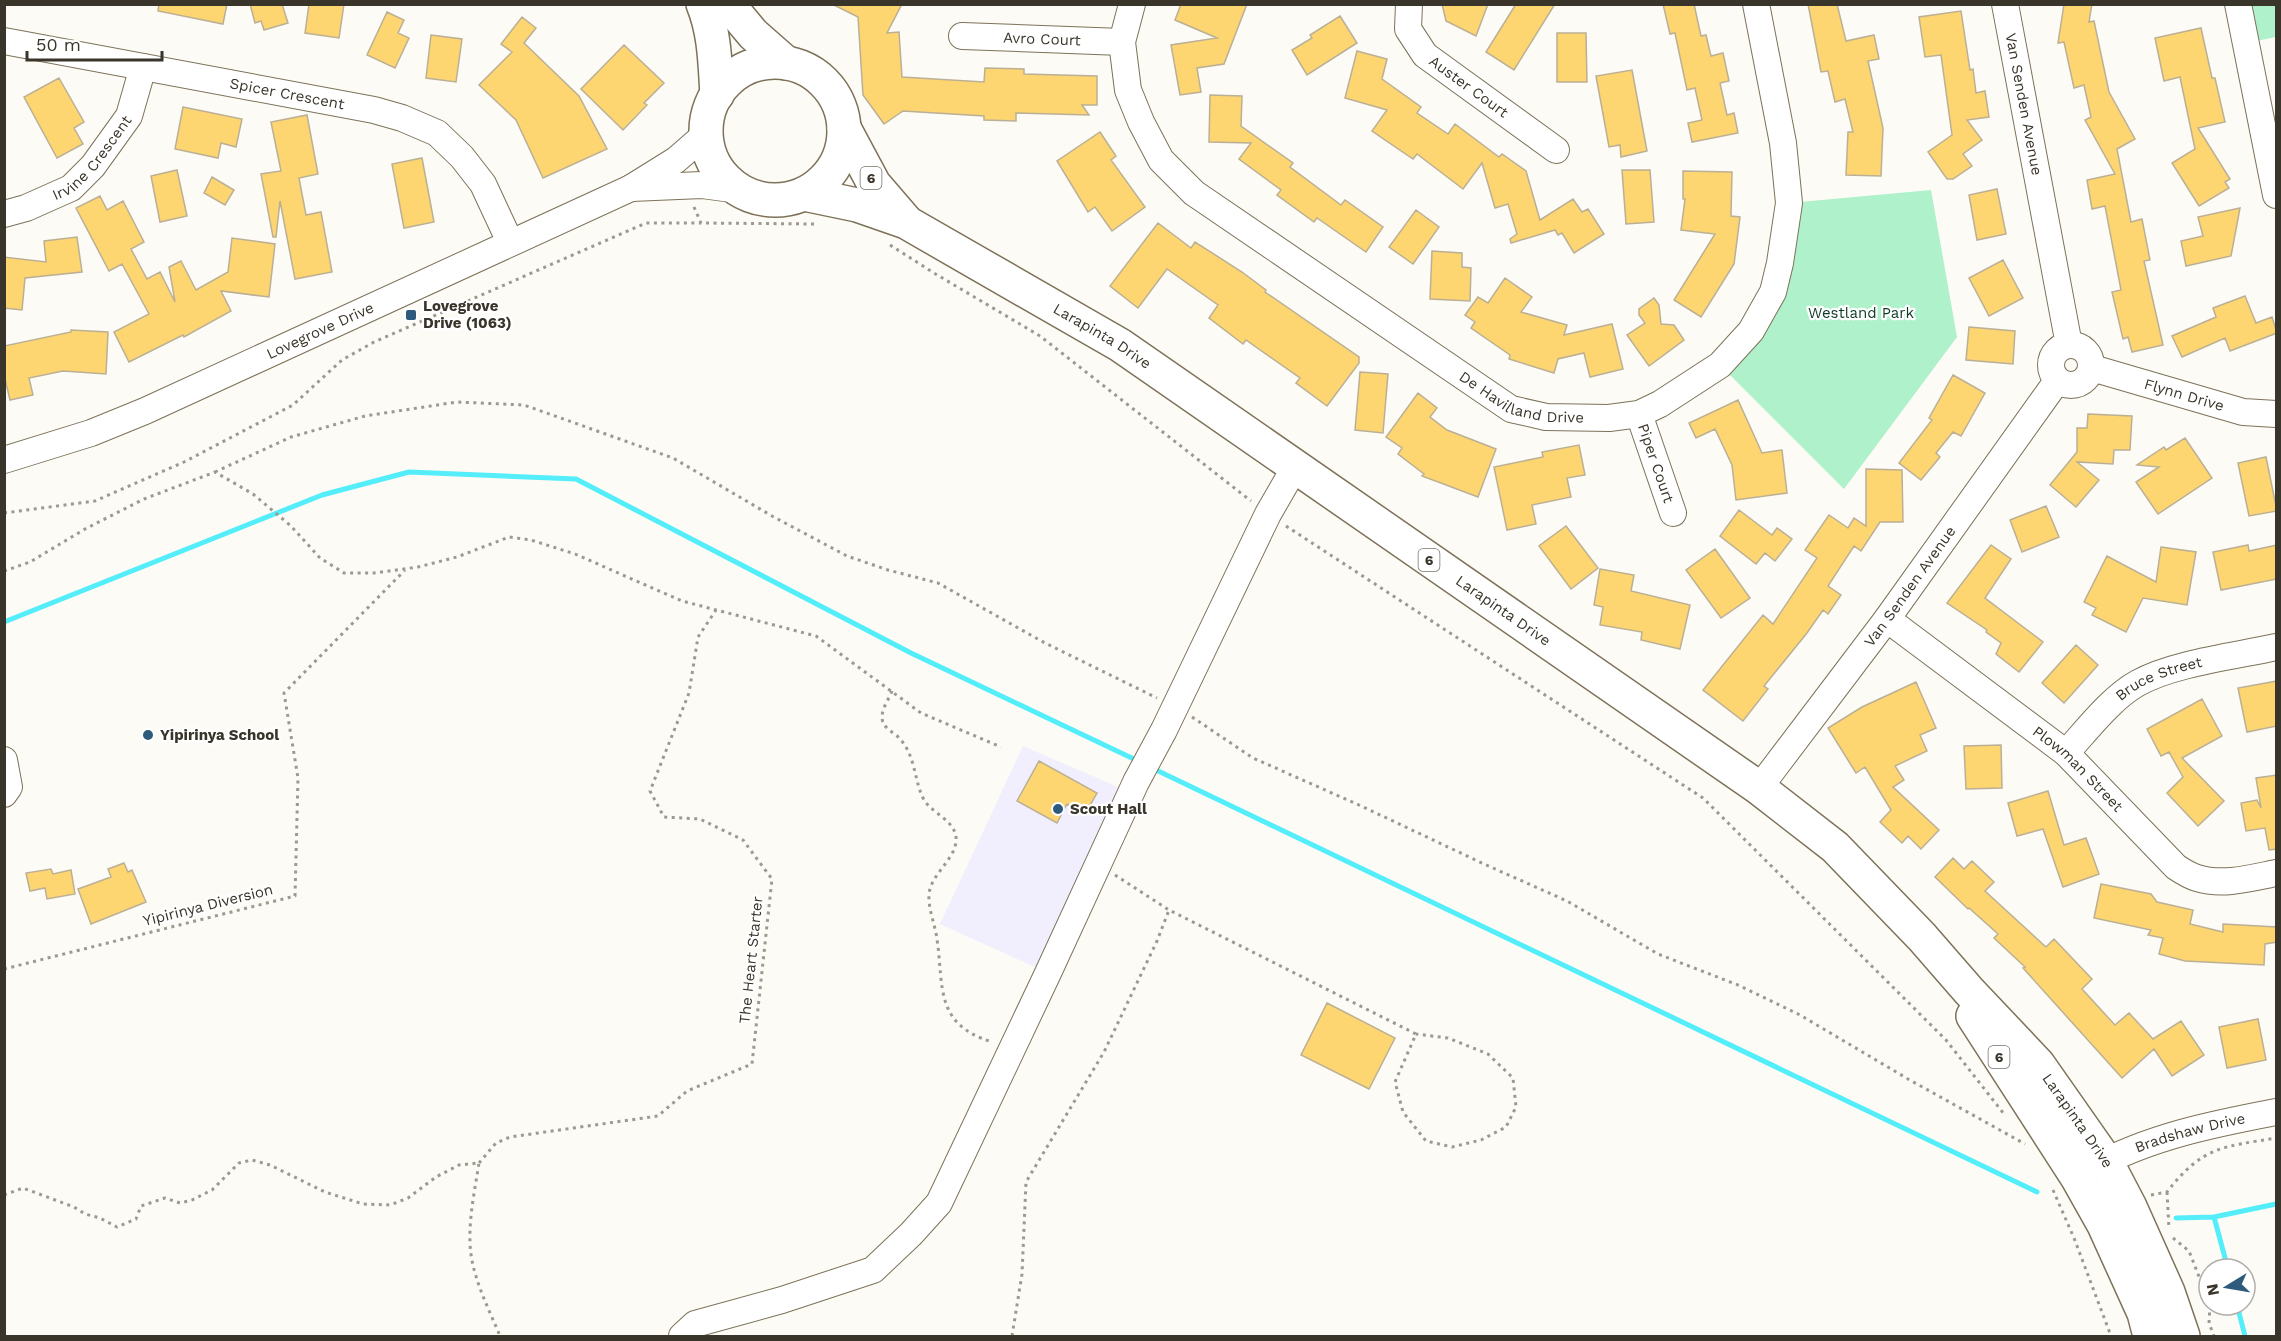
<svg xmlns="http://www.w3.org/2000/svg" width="2281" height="1341" font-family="'Work Sans',sans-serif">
	<rect width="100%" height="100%" fill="#fdfbf5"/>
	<!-- commercial -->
	<path fill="#f1effd" d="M1023 746 1132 793 1048 973 940 924Z"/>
	<!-- green -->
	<path fill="#aef1ca" d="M2238 5H2276V37L2246 43Z
		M1931 190 1957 337 1844 489 1720 365 1751 331 1789 203Z"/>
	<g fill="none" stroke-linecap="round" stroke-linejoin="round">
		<!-- stream -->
		<path stroke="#54edfa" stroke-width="5" d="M4 622 322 495 409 472 576 479 911 653 1138 761
			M1152 768 2037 1192
			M2214 1217 2228 1269
			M2176 1218 2214 1217 2276 1204
			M2237 1305 2245 1336"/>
	</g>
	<!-- building -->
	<path fill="#fdd571" stroke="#bbb095" stroke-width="1.5" d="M159 4H227L223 24 158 11Z
		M250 4H282L288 23 264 30 261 21 255 23Z
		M309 4H344L339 38 305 33Z
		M832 4H902L887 33 899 32 902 77 984 82 985 68 1024 69V74L1097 76V105H1082L1089 115 1016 113V121L984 120V116L903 111 884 124 863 95 858 17Z
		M1181 4H1247L1224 64 1197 68 1201 92 1180 95 1171 45 1217 38 1175 20Z
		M1442 4H1488L1476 36 1446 21Z
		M1516 4H1555L1514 70 1486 52Z
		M1663 4H1694L1701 36 1706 35 1711 56 1723 53 1729 81 1720 83 1727 115 1734 113 1738 133 1692 142 1688 123 1702 120 1695 88 1687 90 1675 33 1670 34Z
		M1808 4H1837L1846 41 1874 35 1879 59 1868 61 1883 128 1881 176 1846 175 1848 132H1853L1845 99 1835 102 1828 71 1821 72Z
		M2064 4H2092L2089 22 2094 21 2109 92 2135 139 2117 149 2131 222 2142 219 2150 260 2144 261 2163 345 2132 352 2128 337 2123 339 2112 292 2121 290 2105 206 2092 209 2087 180 2115 174 2085 120 2091 117 2084 85 2074 88 2064 42 2058 43Z
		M1961 11 1970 70 1973 69 1976 93 1985 91 1989 117 1967 120 1982 140 1963 154 1972 166 1953 179H1947L1928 152 1952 135 1941 55 1925 57 1919 17Z
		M387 12 404 20 398 33 409 38 395 68 367 55Z
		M1340 16 1357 43 1307 75 1292 50 1312 38 1310 35Z
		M522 17 536 28 524 43 579 96 607 149 543 178 516 120 479 85 512 52 501 44Z
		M2201 28 2212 78H2215L2225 122 2198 128 2230 179 2225 182 2229 188 2199 206 2172 163 2195 149 2180 77 2164 81 2155 38Z
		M1557 33H1586L1587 82H1557Z
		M431 35 462 39 456 82 426 78Z
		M624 45 664 83 644 103 647 105 623 130 581 89Z
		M1357 51 1387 59 1382 79 1421 107 1417 113 1448 134 1455 124 1499 157 1502 154 1526 171 1540 220 1573 199 1582 212 1588 209 1604 234 1574 253 1562 233 1558 235 1555 230 1511 243 1510 239 1517 234 1508 204 1495 208 1482 163 1463 189 1417 154 1413 159 1372 131 1387 110 1345 98Z
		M1632 70 1647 151 1621 157 1620 145 1609 147 1596 76Z
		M59 78 84 122 74 128 83 144 57 158 24 97Z
		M1210 95 1242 96 1241 126 1293 163 1290 167 1341 205 1345 200 1383 227 1366 252 1317 218 1314 222 1277 195 1281 190 1239 159 1251 143 1209 142Z
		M183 107 242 119 236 147 221 143 218 158 175 149Z
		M307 115 318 174 299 178 306 215 321 212 332 272 295 279 280 201 276 237H273L261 174 281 171 271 122Z
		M1100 132 1116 156 1111 160 1145 207 1112 231 1095 207 1088 212 1057 161Z
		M422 158 434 222 404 228 392 164Z
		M177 170 187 216 160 222 151 176Z
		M1622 170H1650L1654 222 1626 224Z
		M1683 171 1732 172 1731 216 1740 217 1734 264 1701 317 1674 300 1715 234 1681 230 1685 199H1683Z
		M212 177 234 190 225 205 204 193Z
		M1997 189 2006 234 1977 240 1969 195Z
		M100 196 107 210 123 201 144 242 131 249 147 279 160 272 175 302 169 267 181 261 196 290 228 272 232 238 275 244 269 297 221 291 231 311 184 337 183 335 129 362 114 332 149 314 122 264 109 271 76 208Z
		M2240 208 2231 256 2186 266 2181 241 2203 236 2198 217Z
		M1416 210 1439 227 1413 264 1389 247Z
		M1158 223 1191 248 1195 242 1242 272 1266 290 1265 292 1359 357V363L1327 406 1296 383 1300 378 1246 340 1243 344 1209 318 1218 305 1167 269 1138 308 1110 286Z
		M77 237 82 272 25 278 22 310 4 308V257L46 262 44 241Z
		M1432 251 1462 253V267L1471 268 1470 301 1430 299Z
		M2003 260 2023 298 1989 316 1969 278Z
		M1505 278 1532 297 1521 312 1567 325 1564 335 1612 324 1623 369 1590 377 1584 353 1558 359 1554 373 1509 359 1510 355 1471 328 1475 322 1465 315 1478 297 1488 303Z
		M2245 296 2256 323 2272 317 2277 333 2230 351 2225 338 2182 357 2172 336 2216 317 2213 308Z
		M1654 298 1659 305 1661 324 1674 325 1684 340 1649 366 1627 335 1645 323 1639 315V309Z
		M1969 327 2015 331 2013 364 1966 360Z
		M71 330 108 332 106 374 63 371 29 378 33 395 10 400 4 375V346L71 332Z
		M1360 372 1388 374 1383 433 1355 430Z
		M1953 375 1985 393 1961 436 1953 432 1936 453 1940 457 1921 480 1899 463 1932 420 1929 418Z
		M1418 393 1437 408 1430 417 1447 430 1496 449 1478 497 1422 476 1424 474 1398 454 1402 448 1386 437Z
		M1738 400 1762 453 1782 450 1787 493 1736 500 1732 465 1715 429 1696 438 1689 423Z
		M2088 414 2132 416 2130 450H2114L2113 464 2077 462 2099 480 2076 507 2050 485 2077 452V428H2087Z
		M2185 438 2212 478 2158 514 2136 482 2159 467 2137 465 2164 447 2166 450Z
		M1579 445 1585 475 1567 478 1571 497 1532 505 1536 524 1507 530 1494 467 1543 457 1542 452Z
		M2266 457 2277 511 2249 516 2238 463Z
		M1866 469 1902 470 1903 522H1880L1861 551 1854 546 1828 586 1841 595 1828 614 1823 610 1807 633 1764 686 1768 689 1743 721 1703 690 1763 615 1773 624 1817 558 1805 550 1829 515 1848 528 1854 518 1866 526Z
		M2046 506 2059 537 2022 552 2010 520Z
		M1739 510 1772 535 1777 528 1792 539 1775 561 1765 553 1756 564 1720 536Z
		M1566 526 1598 568 1571 589 1539 546Z
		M1991 545 2011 559 1985 598 2043 642 2019 672 1996 654 2001 643 1986 632 1987 630 1947 603Z
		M2248 545 2249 551 2277 545V579L2221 590 2213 552Z
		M2161 547 2196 552 2187 605 2143 598 2126 632 2092 615 2096 608 2084 602 2107 556 2156 582Z
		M1715 549 1750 598 1721 618 1686 570Z
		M1600 569 1634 575 1631 591 1690 605 1680 649 1641 640 1642 632 1600 625 1603 607 1594 605Z
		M2076 645 2098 665 2064 703 2042 683Z
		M2277 681V726L2247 732 2238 688Z
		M1916 682 1936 728 1920 735 1927 751 1895 766 1904 780 1893 787 1939 830 1921 849 1908 836 1902 843 1880 822 1891 810 1865 767 1856 773 1828 728 1862 707Z
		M2202 699 2222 736 2182 758 2224 801 2198 826 2167 793 2183 777 2169 752 2161 756 2147 729Z
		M2001 745 2002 788 1966 789 1964 746Z
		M1039 761 1097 793 1085 814 1067 804 1057 823 1017 801Z
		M2277 775V849L2269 850 2265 828 2246 831 2241 803 2257 800 2261 808 2256 778Z
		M2048 791 2064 845 2086 838 2099 874 2063 887 2043 829 2017 836 2008 803Z
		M1953 858 1964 869 1972 861 1994 882 1985 891 2046 947 2054 939 2092 979 2082 989 2115 1025 2129 1013 2153 1039 2181 1021 2204 1055 2172 1076 2154 1049 2122 1078 2023 968 2025 967 1994 938 1998 934 1969 908 1968 909 1935 877Z
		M124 863 128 872 132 870 146 902 91 924 78 889 111 877 108 869Z
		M51 869 53 874 71 870 75 894 47 899 45 888 30 891 26 873Z
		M2101 884 2151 894 2157 902 2193 910 2190 924 2223 932V924L2277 927V942L2265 944 2264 965 2185 961 2159 954 2163 938 2148 935 2151 930 2094 918Z
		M1327 1003 1395 1038 1369 1089 1301 1055Z
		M2258 1019 2266 1060 2227 1068 2219 1027Z"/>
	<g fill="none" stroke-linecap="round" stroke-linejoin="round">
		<!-- minor casing -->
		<g stroke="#7d7259" stroke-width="28">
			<g id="minor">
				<path id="s1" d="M1132 4 1122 42 1128 90 1141 122 1161 160 1194 193 1511 409 1546 417 1609 418 1639 414 1660 404 1720 365 1751 331 1773 292 1780 263 1789 203 1783 143 1756 4"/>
				<path id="s2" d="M1409 4 1408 29 1425 55 1556 150"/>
				<path id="s3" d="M2005 4 2069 345"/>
				<path d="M2238 4 2276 195"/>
				<path id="s4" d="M962 36 1122 42"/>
				<path id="s5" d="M4 41 374 110 402 118 437 133 462 157 483 184 510 242"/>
				<path d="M631 188 702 185 739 190"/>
				<path id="s6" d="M4 214 26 208 71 188 93 166 129 116 143 67"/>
				<circle cx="2071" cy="365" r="20"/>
				<path id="s7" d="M2092 368 2243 412 2276 414"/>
				<path id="s8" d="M1639 414 1673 513"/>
				<path id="s9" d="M4 460 91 433 145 411 631 188 676 160 707 133"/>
				<path id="s10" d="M1887 619 2066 753 2176 867C2182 871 2190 876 2197 878 2223 886 2251 878 2276 873"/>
				<path id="s11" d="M2066 753C2086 731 2112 697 2138 683 2174 663 2236 656 2276 647"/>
				<path d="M4 760 9 787 4 794"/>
				<path id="s12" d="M1759 788 1887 619 2057 381"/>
				<path id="s13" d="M2091 1169C2148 1137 2213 1124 2276 1112"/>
				<path d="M682 1336 695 1324 782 1300 873 1270 911 1234 939 1203 1048 973 1136 782 1164 730 1268 514 1295 467"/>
			</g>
		</g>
		<!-- major casing -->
		<g stroke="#7d7259" stroke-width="36">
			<g id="major">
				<path d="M703 4C715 33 715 65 717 95"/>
				<path d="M728 4 753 34 786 63"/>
				<circle cx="775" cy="131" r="69"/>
				<path d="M844 128 874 184 905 220"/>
				<path id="s14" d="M804 194 857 205 906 222 1120 345 1759 788 1835 847 1922 937 1969 991 2038 1064 2106 1161 2130 1207 2168 1292 2183 1336"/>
				<path d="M1973 1016 2077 1177 2104 1225 2144 1313 2150 1336"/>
			</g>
		</g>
		<!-- path -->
		<path stroke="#9c9990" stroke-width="3" stroke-dasharray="3 4.5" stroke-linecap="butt" d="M694 207 701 223 818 224
			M890 245 934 273 1040 336 1251 501
			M215 472 291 437 365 416 457 402 524 405 673 458 772 516 847 556 888 570 938 583 1045 643 1157 698
			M4 513 95 501 184 462 293 405 342 360 374 342 646 223H701
			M1286 526 1703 798 1946 1040 2004 1114
			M4 571 30 562 85 529 144 499 215 472 253 494 291 526 320 558 344 573H374L418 567 457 557 509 537 531 540 575 554 682 601 816 636 921 713 1001 747
			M892 691C889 699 882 708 882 717 882 729 895 732 901 740 916 758 914 781 924 800 933 814 954 820 956 837 958 858 931 873 929 894 928 909 935 924 937 939 944 987 934 1024 992 1042
			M1192 717 1253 758 1359 805 1484 864 1567 901 1658 954 1738 985 1800 1015 1908 1079 2025 1144
			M1115 875 1169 910 1416 1034 1395 1082 1403 1112 1426 1141 1452 1147 1481 1140 1506 1127 1516 1107 1513 1078 1488 1054 1448 1038 1416 1034
			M4 969 295 896 298 778 284 693 405 570
			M479 1163 496 1143 510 1137 658 1116 687 1091 752 1064 772 879 743 840 700 819 664 817 650 791 689 693 698 637 716 610
			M2053 1190 2074 1238 2111 1336
			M2167 1192 2169 1229
			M4 1195 23 1188 74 1207 85 1214 100 1218 117 1227 136 1219 141 1206 165 1198 180 1203 192 1200 212 1190 239 1163 252 1160 270 1165 325 1192 363 1204 390 1205 408 1198 436 1177 459 1165 479 1163C475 1189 469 1216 470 1243 471 1275 488 1307 500 1336
			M2151 1195 2167 1192C2203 1146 2222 1147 2276 1138
			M2173 1238 2189 1251 2209 1302
			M2210 1305 2209 1323 2214 1336
			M1012 1336 1022 1274 1026 1182 1104 1052 1157 941 1169 910"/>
		<!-- minor -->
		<use href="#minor" stroke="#fff" stroke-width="26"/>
		<!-- major -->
		<use href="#major" stroke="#fff" stroke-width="33"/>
	</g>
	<!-- markers -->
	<g fill="#2e5b7b" stroke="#fff" stroke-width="2">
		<rect x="405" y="309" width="12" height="12" rx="3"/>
		<circle cx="148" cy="735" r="6"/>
		<circle cx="1058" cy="809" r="6"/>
	</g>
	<g text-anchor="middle" stroke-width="4.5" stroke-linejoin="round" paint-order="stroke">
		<!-- shield labels -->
		<g fill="#fff" stroke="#75726a" stroke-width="1.5">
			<rect x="860.5" y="167" width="21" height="22" rx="4.5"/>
			<rect x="1418.5" y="549" width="21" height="22" rx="4.5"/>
			<rect x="1988.5" y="1046" width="21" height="22" rx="4.5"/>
		</g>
		<g font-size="14" font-weight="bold" fill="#3a352a">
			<text x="871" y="183">6</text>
			<text x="1429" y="565">6</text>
			<text x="1999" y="1062">6</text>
		</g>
		<!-- street labels -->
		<g font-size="15" fill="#3a352a" stroke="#fff">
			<text dy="5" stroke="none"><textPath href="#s4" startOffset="80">Avro Court</textPath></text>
			<text dy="5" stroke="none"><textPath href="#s2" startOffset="110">Auster Court</textPath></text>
			<text dy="5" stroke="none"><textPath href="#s5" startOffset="288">Spicer Crescent</textPath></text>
			<text dy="5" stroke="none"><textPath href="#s3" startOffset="102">Van Senden Avenue</textPath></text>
			<text dy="5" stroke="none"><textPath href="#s6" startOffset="108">Irvine Crescent</textPath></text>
			<text dy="5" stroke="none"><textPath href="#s9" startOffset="342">Lovegrove Drive</textPath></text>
			<text dy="5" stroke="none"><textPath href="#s14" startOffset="333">Larapinta Drive</textPath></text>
			<text dy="5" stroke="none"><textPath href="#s1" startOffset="602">De Havilland Drive</textPath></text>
			<text dy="5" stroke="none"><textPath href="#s7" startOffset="96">Flynn Drive</textPath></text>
			<text dy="5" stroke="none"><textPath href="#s8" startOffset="52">Piper Court</textPath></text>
			<text dy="5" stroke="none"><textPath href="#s12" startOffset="252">Van Senden Avenue</textPath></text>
			<text dy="5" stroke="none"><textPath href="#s14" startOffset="819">Larapinta Drive</textPath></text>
			<text dy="5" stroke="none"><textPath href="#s11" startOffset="122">Bruce Street</textPath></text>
			<text dy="5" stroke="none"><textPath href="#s10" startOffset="243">Plowman Street</textPath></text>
			<text transform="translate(208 905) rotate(-14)" y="5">Yipirinya Diversion</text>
			<text transform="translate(751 960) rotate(-84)" y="5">The Heart Starter</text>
			<text dy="5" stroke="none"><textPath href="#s14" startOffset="1593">Larapinta Drive</textPath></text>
			<text dy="5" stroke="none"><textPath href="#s13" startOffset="106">Bradshaw Drive</textPath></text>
		</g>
		<!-- poi labels -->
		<g font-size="15" font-weight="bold" fill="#3a352a" stroke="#fff" text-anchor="start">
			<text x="423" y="311">Lovegrove<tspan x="423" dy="17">Drive (1063)</tspan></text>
			<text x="160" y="740">Yipirinya School</text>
			<text x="1070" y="814">Scout Hall</text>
		</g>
		<!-- park labels -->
		<g font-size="15" fill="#0d3b25" stroke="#fff">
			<text x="1861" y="318">Westland Park</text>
		</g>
	</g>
	<!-- border -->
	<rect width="2281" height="1341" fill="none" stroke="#3a352a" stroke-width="12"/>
	<!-- north arrow -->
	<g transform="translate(2227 1287) rotate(259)"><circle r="28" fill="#ffffff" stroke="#b0aeaa" stroke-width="1.5"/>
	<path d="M0-4.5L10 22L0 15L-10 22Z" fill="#2e5b7b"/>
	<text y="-9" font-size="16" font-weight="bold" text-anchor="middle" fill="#3a352a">N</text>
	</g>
	<!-- scale -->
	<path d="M27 51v9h135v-9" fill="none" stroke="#3a352a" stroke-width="3"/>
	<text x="36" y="51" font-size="18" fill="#3a352a" stroke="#ffffff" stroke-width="4.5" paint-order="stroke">50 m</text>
</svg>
